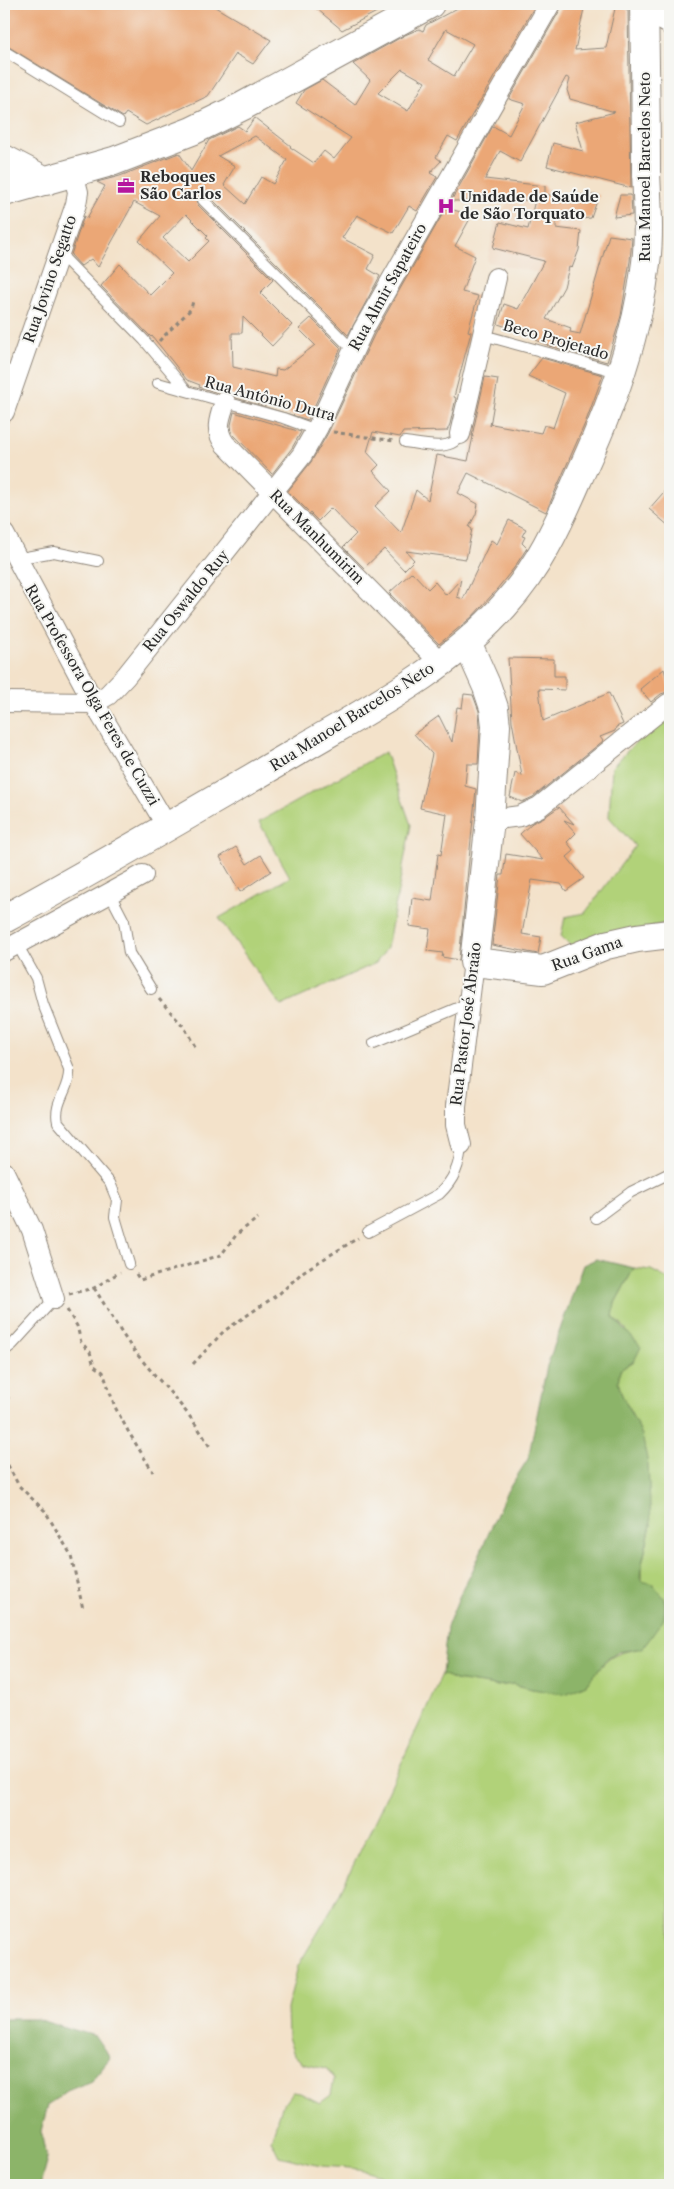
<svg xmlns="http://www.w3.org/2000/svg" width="674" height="2189" font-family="'Libre Caslon Text',serif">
	<rect width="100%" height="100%" fill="#f6f6f2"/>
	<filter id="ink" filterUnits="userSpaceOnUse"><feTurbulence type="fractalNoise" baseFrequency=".02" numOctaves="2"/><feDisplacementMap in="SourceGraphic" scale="10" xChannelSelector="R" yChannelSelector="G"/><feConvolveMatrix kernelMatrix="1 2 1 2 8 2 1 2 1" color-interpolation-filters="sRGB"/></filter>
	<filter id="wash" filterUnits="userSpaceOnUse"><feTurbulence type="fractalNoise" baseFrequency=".0096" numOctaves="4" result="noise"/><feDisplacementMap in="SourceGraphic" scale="20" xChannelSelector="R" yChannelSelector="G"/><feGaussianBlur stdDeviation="1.12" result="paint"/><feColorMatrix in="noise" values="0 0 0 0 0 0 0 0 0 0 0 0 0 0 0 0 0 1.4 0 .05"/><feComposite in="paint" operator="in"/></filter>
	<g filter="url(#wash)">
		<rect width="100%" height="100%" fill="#f3e2ca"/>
		<!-- built -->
		<path fill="#f0d5bc" d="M495 180 545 186 554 195H586L579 250 568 279 487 262 496 219 508 203 492 201Z"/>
		<!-- green -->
		<path fill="#b1d279" stroke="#6e7e52" d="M670 707V922L571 946 561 936 565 917 585 913 635 846 609 817 612 767Z
			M385 752 411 825 387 948 376 963 281 1006 219 918 290 877 259 822Z
			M634 1268 651 1270 670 1280V2185H388C379 2166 340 2168 322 2166 308 2164 293 2159 279 2156L271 2140 283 2104 292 2092 300 2093 320 2103 331 2095 334 2079 326 2068 303 2063 294 2055 288 2037 287 2009 298 1966 333 1907 379 1812 442 1674 455 1680 496 1686 513 1684 532 1689 586 1685C608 1658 608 1654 643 1648L642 1564 651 1525 632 1414 622 1396 618 1382 620 1370 634 1361 626 1329 613 1317 615 1303Z"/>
		<!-- forest -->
		<path fill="#8cb469" stroke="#5c704a" d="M596 1259 634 1268 615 1303 613 1317 641 1347 634 1361 620 1370 618 1382 622 1395 642 1435 648 1464 651 1525 642 1564 641 1581 653 1584 665 1599 664 1619 643 1648 618 1652 606 1660 586 1685 565 1694 532 1689 513 1684 496 1686 455 1680 442 1674 447 1627 459 1597 472 1572 506 1493 528 1459 547 1366 583 1265Z
			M4 2019H37L95 2036 110 2058 91 2081 67 2091 48 2105 41 2131 47 2163 41 2185H4Z"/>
		<g id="blocks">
			<!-- building -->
			<path fill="#eba776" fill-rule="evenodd" d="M4 4H210L271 40 253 64 236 54 208 96 146 125 126 113 123 117 4 44Z
				M311 4H392L342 30Z
				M465 4H536L457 141 448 136 436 157 441 161 430 173 437 177 417 211 409 206 393 233 357 215 342 238 375 255 368 269 380 276 348 335 208 195 202 193 197 198 198 205 273 280 260 293 292 325 272 346 243 317 242 333H232L233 367 275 377 276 369 283 370 315 345 299 329 311 318 341 348 308 420 236 398 228 391 218 393 199 387 200 385 187 380 152 336 151 337 101 286 120 264 150 295 172 273 139 241 160 216 134 202 98 267 91 259 81 266 71 255 84 216 87 218 105 186 97 182 120 176 179 153 191 171 209 140 238 126 245 131 255 118 291 146 290 147 314 163 324 151 334 159 351 138 296 103 304 90 322 80 355 105 370 80 353 64 405 35 419 29 423 31 426 25ZM446 29 473 44 454 76 428 60ZM402 69 425 82 408 111 378 93ZM255 136 287 160 273 184 261 177 245 204 224 185 235 166 218 156ZM186 214 208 236 206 238 209 241 188 262 163 238Z
				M562 4H585L575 50 606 48 616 4 628 10 631 188 547 166 553 143 583 151 575 122 615 112 570 99 567 90 570 79 566 77 520 162 500 151 485 179 545 186V195H599L591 218 556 221V228L581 231 579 250 572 268 569 267 564 287 546 319 571 328 570 332 580 334 609 235 632 238 630 261 621 316 607 362 550 346 536 340 537 337 498 324 504 304 518 309 544 261 493 248 500 222 528 229 535 200 451 201 493 126 509 135 525 104 509 99 560 10Z
				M620 195H631L632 215 614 217Z
				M446 208 472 215 455 246 475 256 462 292 478 296 468 331 471 332 454 397 456 398 450 424 447 431 403 432 400 437 373 432 367 452 379 465 373 471 391 491 375 506 401 533 416 490 428 500 437 455 468 461 473 436H472L485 377 498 379 490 426 492 424 541 433 544 425 553 428 565 393 528 376 542 358 603 375 586 421 546 512 468 473 458 493 478 504 476 514 469 527 472 529 466 559 406 551 414 560 404 570 384 549 364 568 343 547 356 534 331 508 318 521 288 491 311 462 328 433 374 335Z
				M234 412 301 432 292 448 272 474 232 433 231 425Z
				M670 485V527L649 509Z
				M509 520 526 529 522 536 525 537 522 543 527 548 514 568 492 595 472 617 439 644 389 593 412 572 428 589 435 582 446 595 461 579 457 597 463 599 491 540 497 544Z
				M508 658 554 659V676H565V690L539 689 543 721 609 693 623 724 616 727 615 731 600 737 603 741 533 797 522 802 510 797 515 773 522 776 512 721Z
				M664 669 670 691 661 694 651 702 640 689Z
				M464 694 473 695 479 711 480 726 478 764H467L465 786 476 789 459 960 442 957 443 953 427 951 430 929 409 926 412 898 432 901 438 854 441 855 447 814 420 808 432 754 414 734 439 716 452 742 457 707 462 708Z
				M559 807 574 824 564 820 576 833 567 842 574 851 567 857 584 878 566 891 561 884 532 880 522 934 541 937 538 954 492 945 500 875H503L506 854 543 860 520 834 532 823 546 816Z
				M236 847 247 864 261 855 271 871 240 892 220 857Z"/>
		</g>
	</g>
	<g filter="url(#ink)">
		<use href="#blocks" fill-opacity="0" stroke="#8f867a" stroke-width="1"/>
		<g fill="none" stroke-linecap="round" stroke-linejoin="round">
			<!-- lane casing -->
			<g stroke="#8f867a" stroke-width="12">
				<path id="lane" d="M4 51 119 122
					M203 200 353 350
					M59 253 144 340 187 391
					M483 335 621 373
					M158 383 283 418 316 430
					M405 442C421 444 453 453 460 434
					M15 559 54 552 98 561
					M110 894 124 921 129 953 151 989
					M17 944 36 978 43 1004 69 1069C71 1088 53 1102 58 1122L110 1183 117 1200 115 1217 129 1264
					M374 1043 469 1003
					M596 1218 631 1192 670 1173
					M368 1232 439 1194C454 1180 460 1165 461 1145
					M4 1351 13 1344 54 1299"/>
			</g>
			<!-- street casing -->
			<g stroke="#8f867a" stroke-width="22">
				<path id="street" d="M225 402C220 417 214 430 225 444L440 662
					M4 412 76 204 78 192 73 173
					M460 434 496 278
					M4 534 94 703 168 828
					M4 702 94 703 108 695 126 676 302 455 318 427 363 330 550 4
					M490 820 520 816 539 807 668 704
					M4 951 143 875
					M461 1145 456 1125V1106L474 962
					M4 1172 32 1230 54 1299"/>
			</g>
			<!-- secondary casing -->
			<g stroke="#8f867a" stroke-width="30">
				<path id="secondary" d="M643 4 670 20
					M4 159 46 181
					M4 192 114 161 192 131 243 106 430 4
					M467 642 487 687 494 708 496 726 490 820 474 962 543 970 606 945 637 938 670 934
					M4 919C105 864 204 806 303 748 373 707 450 667 504 606 538 569 558 525 578 479 610 410 637 339 646 263 650 232 647 201 646 171 646 115 645 60 644 4"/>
			</g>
			<!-- path -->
			<path stroke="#8f867a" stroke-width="3" stroke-dasharray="4 4" stroke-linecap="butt" d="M159 341 191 309 193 301
				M333 432 394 441
				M159 999 184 1027 197 1050
				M136 1274 140 1280 221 1255 237 1234 258 1218
				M94 1288C108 1309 120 1333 136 1353 163 1386 188 1409 210 1447
				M69 1294 94 1288 120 1272
				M67 1310 77 1326 81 1342 90 1352 94 1366 103 1372 115 1407 128 1431 153 1472
				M193 1364 224 1331 280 1293 304 1271 358 1238
				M4 1390 8 1398 4 1407
				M4 1414 9 1436 4 1443
				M4 1458 19 1486 45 1511 71 1555 83 1609"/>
			<!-- lane -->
			<use href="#lane" stroke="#fff" stroke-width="10"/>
			<!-- street -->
			<use href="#street" stroke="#fff" stroke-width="20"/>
			<!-- secondary -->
			<use href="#secondary" stroke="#fff" stroke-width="28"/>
		</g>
	</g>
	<!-- icons -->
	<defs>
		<g id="office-bare" transform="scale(1.35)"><path d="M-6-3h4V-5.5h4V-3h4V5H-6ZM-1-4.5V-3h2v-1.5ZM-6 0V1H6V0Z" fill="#b5179e" stroke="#f6f6f2" stroke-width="2.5" paint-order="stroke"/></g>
		<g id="hospital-bare" transform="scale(1.35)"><path d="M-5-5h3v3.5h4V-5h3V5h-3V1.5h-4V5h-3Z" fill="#b5179e" stroke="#f6f6f2" stroke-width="2.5" paint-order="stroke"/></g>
	</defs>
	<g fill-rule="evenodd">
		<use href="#office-bare" x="126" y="186"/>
		<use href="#hospital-bare" x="446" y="206"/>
	</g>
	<g text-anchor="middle" stroke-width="4" stroke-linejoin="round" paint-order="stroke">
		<!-- street labels -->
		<g font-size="15" fill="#2b2b2b" stroke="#f6f6f2">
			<text transform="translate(645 167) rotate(-90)" y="5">Rua Manoel Barcelos Neto</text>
			<text transform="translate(50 279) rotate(-71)" y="5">Rua Jovino Segatto</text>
			<text transform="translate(388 287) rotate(-61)" y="5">Rua Almir Sapateiro</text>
			<text transform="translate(556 340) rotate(16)" y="5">Beco Projetado</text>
			<text transform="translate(270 399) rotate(15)" y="5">Rua Antônio Dutra</text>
			<text transform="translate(317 537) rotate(45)" y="5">Rua Manhumirim</text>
			<text transform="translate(186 601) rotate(-51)" y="5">Rua Oswaldo Ruy</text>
			<text transform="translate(92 695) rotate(60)" y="5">Rua Professora Olga Feres de Cuzzi</text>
			<text transform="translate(352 717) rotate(-32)" y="5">Rua Manoel Barcelos Neto</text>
			<text transform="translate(587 954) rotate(-20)" y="5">Rua Gama</text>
			<text transform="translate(466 1024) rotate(-83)" y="5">Rua Pastor José Abraão</text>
		</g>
		<!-- poi labels -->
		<g font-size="15" font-weight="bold" fill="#2b2b2b" stroke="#f6f6f2" text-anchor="start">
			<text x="140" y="182">Reboques<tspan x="140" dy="17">São Carlos</tspan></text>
			<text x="460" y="202">Unidade de Saúde<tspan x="460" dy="17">de São Torquato</tspan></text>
		</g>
	</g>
	<!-- margin -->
	<rect width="674" height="2189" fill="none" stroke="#f6f6f2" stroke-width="20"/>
</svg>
